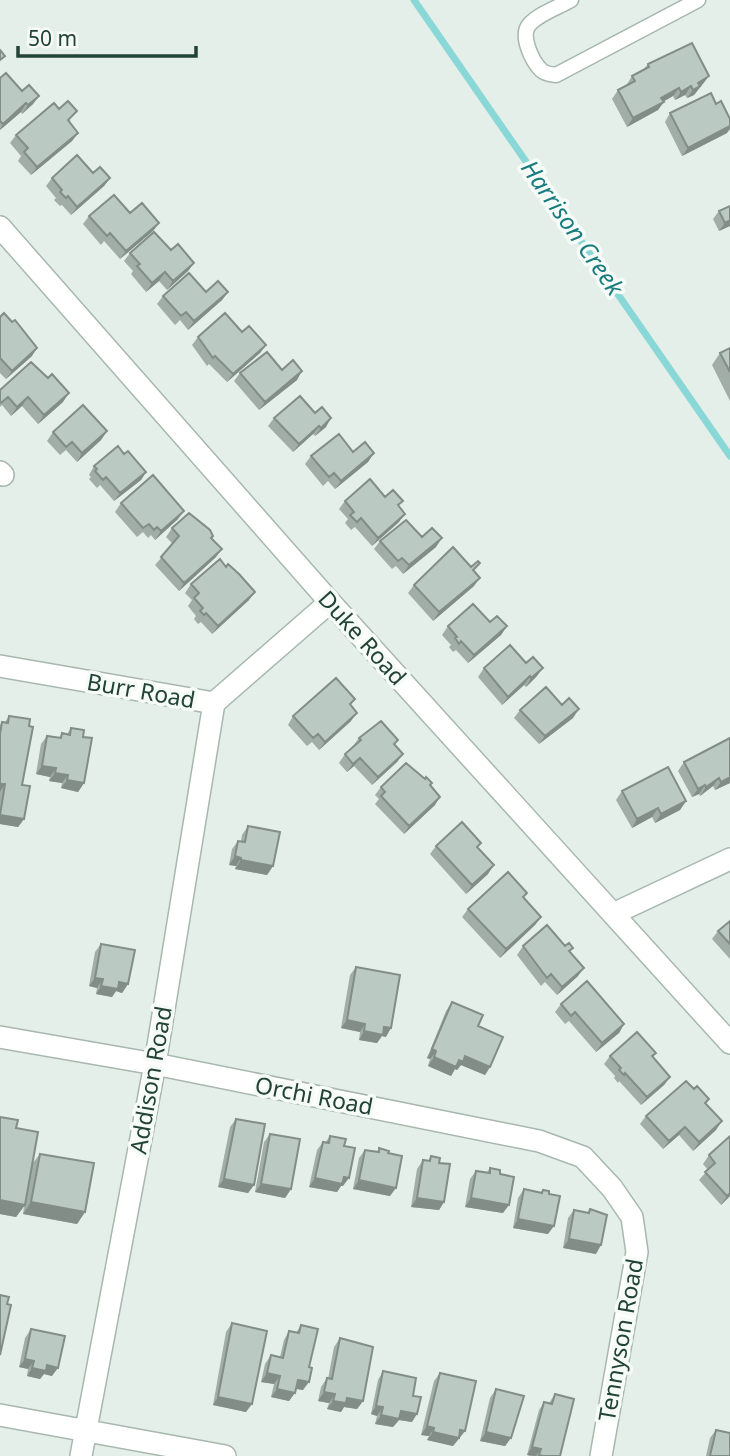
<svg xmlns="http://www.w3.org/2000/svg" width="730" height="1456" font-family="'Noto Sans',sans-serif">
	<rect width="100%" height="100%" fill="#e5efe9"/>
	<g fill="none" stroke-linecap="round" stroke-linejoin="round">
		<!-- stream -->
		<path stroke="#8ad7d7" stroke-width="7" d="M414 0 730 456"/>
		<!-- lane casing -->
		<g stroke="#a7b8af" stroke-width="17">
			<path id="lane" d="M571 0C559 7 538 14 529 25 520 36 532 61 541 70 545 74 550 74 556 75L698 0"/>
		</g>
		<!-- street casing -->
		<g stroke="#a7b8af" stroke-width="24">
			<path id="street" d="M0 227 330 602 730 1043
				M0 472 3 475
				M0 666 214 703 330 602
				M613 914 730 859
				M0 1037 155 1064 539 1141 583 1157 612 1188 632 1217 637 1252 601 1456
				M0 1415 225 1456
				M81 1456 155 1064 214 703"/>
		</g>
		<!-- lane -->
		<use href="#lane" stroke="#fff" stroke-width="14"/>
		<!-- street -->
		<use href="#street" stroke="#fff" stroke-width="21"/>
	</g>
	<!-- wall -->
	<path fill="#a0aea7" d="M648 64 709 76 694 95 687 98 685 95 675 100 673 96 663 102 658 110 627 127 612 99 618 90 626 86 632 76 643 70Z
		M0 78 22 91 39 96 33 104 22 114 21 112 0 130Z
		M716 104 727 133 682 156 665 122 670 113Z
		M71 120 69 122 78 133 72 141 31 175 18 161 21 156 10 143 16 135Z
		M93 173 110 178 104 186 71 215 62 205 60 206 54 200 56 198 46 186 52 178Z
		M730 206V226L719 231 713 219 719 211Z
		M130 213 159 223 153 231 120 259 104 241 101 245 83 224 89 216Z
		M171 250 194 263 188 271 167 290 159 281 146 292 131 274 133 271 124 261 130 253Z
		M206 292H228L222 300 188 330 180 320 175 325 157 304 163 296Z
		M0 317 32 356 6 379 0 373Z
		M242 332 266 345 260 353 227 382 209 364 207 366 192 345 198 337Z
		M730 348V401L712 365 720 353Z
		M282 370 297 380 259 410 234 381 240 373Z
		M48 378 63 402 38 424 22 406 11 416 2 405 0 407V390Z
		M274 418 326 427 315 436 313 434 293 452 268 426Z
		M107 431 101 440 77 462 66 450 60 455 47 441 53 432Z
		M353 452 374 453 368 462 335 489 328 481 323 486 305 464 311 456Z
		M124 454 146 472 141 480 114 501 100 485 97 488 89 479 91 477 89 475 94 466Z
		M385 497 399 507V522L372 546 355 527 351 530 345 523 348 519 339 509 345 501Z
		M121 503 178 519 155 540 151 535 148 538 143 532 137 537 115 512Z
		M172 528 216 557 179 591 155 565 173 544 166 537Z
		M422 537 436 547 403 574 396 566 392 569 374 549 380 541Z
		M480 563 474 571V586L433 621 408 593 414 585Z
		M191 584 249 600 212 634 201 622 198 624 194 619 196 616 188 606 192 600 185 593Z
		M490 622 507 626 501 635 468 663 456 650 453 652 449 647 451 645 442 635 448 626Z
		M484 668 537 676 526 687 524 685 502 705 478 677Z
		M355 699 350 705 351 721 319 750 312 742 307 746 288 725 293 716Z
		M520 710 573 718 539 744 514 718Z
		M9 716 22 785 24 819 18 827 0 824V725L2 722H5Z
		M71 728 83 737 84 783 78 792 61 788 62 783 49 781 50 777 36 774 41 744 47 736 59 738 62 733 67 734Z
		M359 738 395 745 403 754 397 762 372 785 354 766 347 772 339 763 345 754 353 746Z
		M684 762 730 783 715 790 713 786 700 796 699 794 692 797 678 771Z
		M425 779 432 783 430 786 435 805 404 834 375 804 379 799 375 795 381 787Z
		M622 791 686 801 680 810 655 823 652 817 632 828 616 800Z
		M248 826 273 866 267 875 235 869 236 866 229 865 232 849 238 841H241L242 835Z
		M436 846 478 848 488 874 466 894 430 854Z
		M524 898 541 917 535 925 500 958 462 917 468 909Z
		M730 921V959L712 939 718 931Z
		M101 944 128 984 122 993 116 991 112 997 96 994 97 988 89 986 95 952Z
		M523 946 570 952 578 976 557 995 545 982 541 986 517 955Z
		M356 967 386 1037 382 1036 377 1043 359 1040 360 1032 341 1028 350 975Z
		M452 1002 478 1026 490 1067 485 1075 461 1065 457 1070 455 1069 451 1076 428 1066 430 1059 427 1058 446 1011Z
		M561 1004 624 1024 619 1033 596 1052 569 1021 565 1024 555 1012Z
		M656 1053 653 1057 670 1077 664 1085 641 1105 619 1081 618 1083 614 1078 615 1076 604 1064 610 1056Z
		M694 1089 709 1099 706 1104 716 1130 693 1151 679 1135 663 1149 640 1124 646 1116Z
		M0 1117 16 1128 32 1164 40 1154 85 1212 77 1224 23 1214 24 1206 16 1217 0 1214Z
		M236 1119 254 1185 248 1193 218 1187 230 1127Z
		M270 1134 291 1189 285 1198 255 1192 264 1142Z
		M330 1136 344 1146 343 1186H341L337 1192 309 1187 317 1150 323 1142 325 1143Z
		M730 1136V1196L721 1205 699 1180 708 1170 703 1164 709 1155Z
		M379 1148 388 1153 390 1196 353 1189 359 1158 365 1150 377 1152Z
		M431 1156 439 1163 444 1202 439 1210 411 1207 417 1169 423 1160 428 1161Z
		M490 1168 500 1174 503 1213 465 1207 470 1179 476 1171 487 1172Z
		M524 1189 541 1192 543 1190 548 1234 513 1228 518 1198Z
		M590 1209 596 1254 563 1248 568 1218 574 1210 587 1213Z
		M232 1323 246 1412 213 1405 226 1332Z
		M301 1325 303 1390 296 1389 289 1401 271 1397 274 1384 261 1382 265 1364 271 1355 280 1357 284 1340 289 1331 296 1333Z
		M31 1329 52 1376 44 1374 40 1379 27 1376 28 1369 19 1367 25 1338Z
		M340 1338 363 1401 357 1409 344 1407 341 1412 327 1409 329 1403 318 1401 321 1387 327 1378 328 1379 334 1347Z
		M383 1371 413 1396 412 1422 399 1420 393 1427 375 1424 377 1416 371 1414 378 1380Z
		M440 1373 465 1431 453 1446 427 1440 429 1436 421 1435 434 1381Z
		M496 1389 511 1438 505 1446 480 1441 490 1398Z
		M555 1394 560 1456H530L527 1455 539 1410 544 1402 549 1403Z
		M716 1430 730 1456H706L710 1438Z"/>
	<!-- shaded-wall -->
	<path fill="#828d88" d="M709 76 694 95 687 98 698 83Z
		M691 86 685 95 675 100 681 92Z
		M679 88 673 96 655 106 661 98Z
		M39 96 33 104 22 114 28 105Z
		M664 102 658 110 627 127 633 118Z
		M26 103 21 112 0 130 3 124Z
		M730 126V129L727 133 682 156 688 148Z
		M78 133 72 141 31 175 37 167Z
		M110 178 104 186 71 215 77 207Z
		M730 220V226L719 231 725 223Z
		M159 223 153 231 120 259 126 251Z
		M194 263 188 271 167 290 173 281Z
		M165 272 159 281 146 292 152 283Z
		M228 292 222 300 188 330 194 321Z
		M266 345 260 353 227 382 233 374Z
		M37 348 32 356 6 379 12 371Z
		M302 371 297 380 259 410 265 402Z
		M69 393 63 402 38 424 44 415Z
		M28 397 22 406 11 416 17 407Z
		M331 418 326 427 315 436 321 428Z
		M319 426 313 434 293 452 299 444Z
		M107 431 101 440 77 462 82 453Z
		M374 453 368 462 335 489 341 481Z
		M146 472 141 480 114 501 120 493Z
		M184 511 178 519 155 540 161 531Z
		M405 514 399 522 372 546 378 538Z
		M442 538 436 547 403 574 409 565Z
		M222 549 216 557 179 591 184 583Z
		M480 578 474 586 433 621 439 612Z
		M255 592 249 600 212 634 218 626Z
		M507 626 501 635 468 663 474 655Z
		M543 668 537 676 526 687 531 678Z
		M530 676 524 685 502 705 508 697Z
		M579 709 573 718 539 744 545 736Z
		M357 713 351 721 319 750 325 742Z
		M403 754 397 762 372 785 378 777Z
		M360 758 354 766 347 772 353 764Z
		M42 766 56 768 50 777 36 774Z
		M55 773 68 775 62 783 49 781Z
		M730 777V783L715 790 721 782Z
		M719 778 713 786 700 796 706 787Z
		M67 780 84 783 78 792 61 788Z
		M0 784H5L0 792Z
		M705 785 699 794 692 797 698 789Z
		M440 797 435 805 404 834 409 826Z
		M686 801 680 810 655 823 661 814Z
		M658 808 652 817 632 828 637 819Z
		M0 815 24 819 18 827 0 824Z
		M235 856 241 858 236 866 229 865Z
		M241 860 273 866 267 875 235 869Z
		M494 865 488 874 466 894 472 885Z
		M541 917 535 925 500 958 506 949Z
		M584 968 578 976 557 995 562 987Z
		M95 978 103 979 97 988 89 986Z
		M119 982 128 984 122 993 116 991 112 997 96 994 101 986Z
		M347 1020 365 1024 360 1032 341 1028Z
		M624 1024 619 1033 596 1052 602 1043Z
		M384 1027 391 1028 386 1037 382 1036 377 1043 359 1040 364 1031Z
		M432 1049 436 1051 430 1059 427 1058Z
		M465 1056 490 1067 485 1075 461 1065 457 1070 455 1069 451 1076 428 1066 434 1057 459 1060Z
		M670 1077 664 1085 641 1105 647 1097Z
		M722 1121 716 1130 693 1151 699 1142Z
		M685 1127 679 1135 663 1149 669 1141Z
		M344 1177 349 1178 343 1186H341L337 1192 309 1187 315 1178Z
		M224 1179 254 1185 248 1193 218 1187Z
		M359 1180 396 1188 390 1196 353 1189Z
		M261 1184 291 1189 285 1198 255 1192Z
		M730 1193V1196L721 1205 727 1196Z
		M417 1198 444 1202 439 1210 411 1207Z
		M471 1198 509 1205 503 1213 465 1207Z
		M0 1200 25 1205 16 1217 0 1214Z
		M31 1202 85 1212 77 1224 23 1214Z
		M518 1219 554 1226 548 1234 513 1228Z
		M569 1239 601 1245 596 1254 563 1248Z
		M25 1359 34 1361 28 1369 19 1367Z
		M47 1365 58 1368 52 1376 44 1374 40 1379 27 1376 32 1368Z
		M267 1373 280 1376 274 1384 261 1382Z
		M298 1380 309 1382 303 1390 292 1388Z
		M277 1389 295 1393 289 1401 271 1397Z
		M324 1392 335 1394 329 1403 318 1401Z
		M218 1397 252 1404 246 1412 213 1405Z
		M347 1398 363 1401 357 1409 344 1407 341 1412 327 1409 333 1401Z
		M376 1406 383 1407 377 1416 371 1414Z
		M401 1411 417 1414 412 1422 399 1420 393 1427 375 1424 381 1415Z
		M427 1426 434 1428 429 1436 421 1435Z
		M460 1430 465 1431 453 1446 427 1440 433 1432Z
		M486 1432 511 1438 505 1446 480 1441Z
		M532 1447 541 1449 536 1456 527 1455Z"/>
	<!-- building -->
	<path fill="#bacac2" stroke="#828d88" stroke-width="2" d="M692 43 709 76 698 83 700 86 693 90 691 86 681 92 679 88 661 98 664 102 633 118 618 90 635 81 632 76 649 67 648 64Z
		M0 50 5 56 0 60Z
		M6 73 22 91 29 85 39 96 28 105 26 103 3 124 0 121V78Z
		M711 93 716 104 721 101 730 119V126L688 148 670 113Z
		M68 101 77 111 68 120 78 133 37 167 24 152 28 148 16 135 54 103 59 109Z
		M77 155 93 173 100 167 110 178 77 207 68 196 66 198 60 192 62 190 52 178Z
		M114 195 130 213 142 203 159 223 126 251 110 233 107 236 89 216Z
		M730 206V220L725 223 719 211Z
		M154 232 171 250 178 244 194 263 173 281 165 272 152 283 137 266 140 264 130 253Z
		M189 273 206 292 218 281 228 292 194 321 186 312 181 316 163 296Z
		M4 313 12 322 15 320 37 348 12 371 0 358V317Z
		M225 313 242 332 249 326 266 345 233 374 215 356 213 358 198 337Z
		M730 348V372L720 353Z
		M267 352 282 370 293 360 302 371 265 402 240 373Z
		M31 362 48 378 52 374 69 393 44 415 28 397 17 407 8 397 1 403 0 402V390Z
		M300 396 315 413 322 407 331 418 321 428 319 426 299 444 274 418Z
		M83 405 107 431 82 453 72 442 66 447 53 432Z
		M339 434 353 452 365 442 374 453 341 481 334 473 329 477 311 456Z
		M118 446 124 454 128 451 146 472 120 493 106 477 103 480 95 471 97 469 94 466Z
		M153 475 184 511 161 531 157 527 154 530 149 524 143 528 121 503Z
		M370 479 385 497 393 490 403 501 398 505 405 514 378 538 361 518 357 522 350 515 354 512 345 501Z
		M189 513 210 530 213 536 211 538 222 549 184 583 161 557 179 536 172 528Z
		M406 520 422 537 432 528 442 538 409 565 402 558 398 561 380 541Z
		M453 547 471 567 478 561 480 563 473 570 480 578 439 612 414 585Z
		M220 559 226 567 228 564 239 574 255 592 218 626 206 613 204 615 200 611 203 608 194 598 199 593 191 584Z
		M473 604 490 622 497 616 507 626 474 655 461 641 459 644 455 638 457 637 448 626Z
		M510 645 526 663 533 657 543 668 531 678 530 676 508 697 484 668Z
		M336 678 355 699 350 704 357 713 325 742 318 734 313 738 293 716Z
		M546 687 562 705 569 698 579 709 545 736 520 710Z
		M9 716 30 719 29 726 33 727 22 785 30 786 24 819 0 815 5 784H0V734L2 722 8 723Z
		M381 721 398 740 394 744 403 754 378 777 360 758 353 764 345 754 361 740 359 738Z
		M71 728 84 730 83 737 92 738 84 783 67 780 68 775 55 773 56 768 42 766 47 736 61 738 62 733 70 735Z
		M730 738V777L721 782 719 778 706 787 705 785 698 789 684 762Z
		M406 763 425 779 426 777 432 783 430 785 440 797 409 826 381 796 385 792 381 787Z
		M668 767 686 801 661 814 658 808 637 819 622 791Z
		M462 822 481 843 477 847 494 865 472 885 436 846Z
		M248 826 280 832 273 866 241 860V858L235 856 238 841 245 842Z
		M508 872 527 893 523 897 541 917 506 949 468 909Z
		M730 921V944L718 931Z
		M547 925 565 946 569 943 573 948 569 951 584 968 562 987 551 974 547 978 523 946Z
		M101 944 135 950 128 984 119 982 118 989 101 986 103 979 95 978Z
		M356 967 400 975 391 1028 384 1027 383 1035 364 1031 365 1024 347 1020Z
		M587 981 624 1024 602 1043 575 1012 571 1016 561 1004Z
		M452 1002 483 1015 478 1026 503 1037 490 1067 465 1056 463 1062 459 1060 456 1067 434 1057 436 1051 432 1049Z
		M637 1032 656 1053 652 1056 670 1077 647 1097 625 1073 624 1075 619 1070 621 1068 610 1056Z
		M686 1081 694 1089 697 1086 709 1099 705 1103 722 1121 699 1142 685 1127 669 1141 646 1116Z
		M0 1117 18 1120 16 1128 38 1132 25 1205 0 1200Z
		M236 1119 265 1124 254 1185 224 1179Z
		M270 1134 300 1139 291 1189 261 1184Z
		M330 1136 346 1139 344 1146 355 1148 349 1178 344 1177 342 1184 315 1178 323 1142 329 1143Z
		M730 1136V1193L727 1196 705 1172 715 1163 709 1155Z
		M379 1148 389 1151 388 1153 402 1156 396 1188 359 1180 365 1150 379 1152Z
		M40 1154 94 1163 85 1212 31 1202Z
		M431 1156 440 1158 439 1163 450 1164 444 1202 417 1198 423 1160 430 1161Z
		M490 1168 500 1170V1174L514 1177 509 1205 471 1198 476 1171 490 1173Z
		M524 1189 542 1193 543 1190 549 1191V1194L560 1196 554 1226 518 1219Z
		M590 1209 607 1215 601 1245 569 1239 574 1210 589 1213Z
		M0 1295 9 1297 7 1304 11 1305 0 1355Z
		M232 1323 267 1331 252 1404 218 1397Z
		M301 1325 318 1329 309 1367 312 1368 309 1382 298 1380 295 1393 277 1389 280 1376 267 1373 271 1355 283 1358 289 1331 299 1333Z
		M31 1329 65 1336 58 1368 47 1365 46 1371 32 1368 34 1361 25 1359Z
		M340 1338 373 1347 363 1401 347 1398 346 1403 333 1401 335 1394 324 1392 327 1378 332 1379Z
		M383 1371 416 1378 413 1396 421 1397 417 1414 401 1411 399 1419 381 1415 383 1407 376 1406Z
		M440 1373 476 1381 465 1431 460 1430 459 1438 433 1432 434 1428 427 1426Z
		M496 1389 524 1396 511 1438 486 1432Z
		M555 1394 574 1399 560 1456H543L539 1455 541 1449 532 1447 544 1402 552 1404Z
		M716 1430 730 1433V1456H710Z"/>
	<g text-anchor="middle" stroke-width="7" stroke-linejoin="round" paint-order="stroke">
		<!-- street labels -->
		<g font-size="23" fill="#224335" stroke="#f6fbf8">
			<text transform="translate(362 638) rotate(48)" y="8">Duke Road</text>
			<text transform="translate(141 691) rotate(10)" y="8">Burr Road</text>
			<text transform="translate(151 1080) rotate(-80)" y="8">Addison Road</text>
			<text transform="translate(314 1096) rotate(11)" y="8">Orchi Road</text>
			<text transform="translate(621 1340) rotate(-80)" y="8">Tennyson Road</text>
		</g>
		<!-- water labels -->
		<g font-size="24" font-style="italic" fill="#187c7e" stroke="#f6fbf8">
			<text transform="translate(572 228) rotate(55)" y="8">Harrison Creek</text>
		</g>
	</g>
	<!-- scale -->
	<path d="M18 46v10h178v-10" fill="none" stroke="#224335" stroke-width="3.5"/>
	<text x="28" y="46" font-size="21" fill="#224335" stroke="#f6fbf8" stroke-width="5" paint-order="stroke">50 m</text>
</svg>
